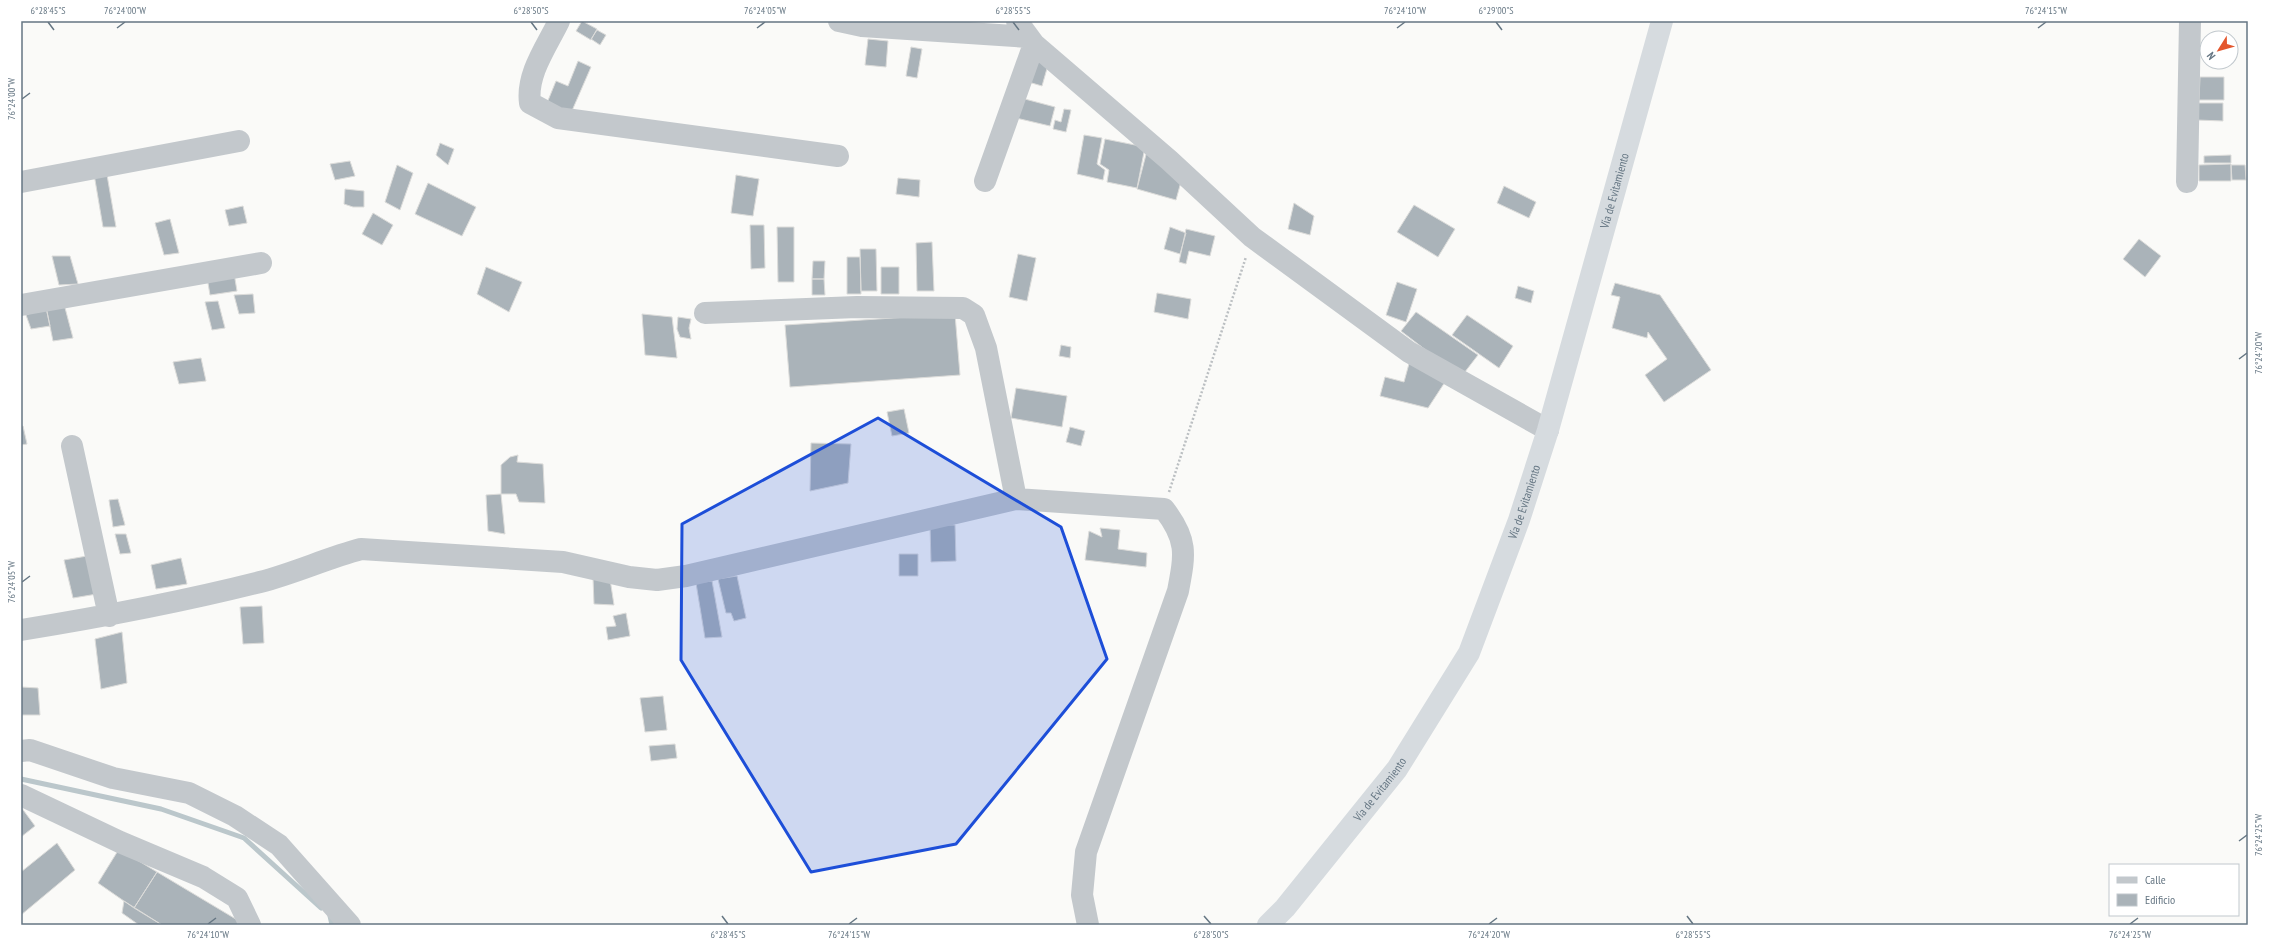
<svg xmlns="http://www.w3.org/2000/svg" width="2269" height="946" font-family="'PT Sans Narrow',sans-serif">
	<rect width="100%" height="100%" fill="#fafaf8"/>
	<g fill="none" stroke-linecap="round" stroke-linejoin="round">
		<!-- stream -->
		<path stroke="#bbc7cb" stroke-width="5" d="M21 779 161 809 244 838 321 908
			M330 916 332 925"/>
	</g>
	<!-- building -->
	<path fill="#aab3b9" stroke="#dcdcda" d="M582 21 597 29 591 40 576 31Z
		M597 30 606 35 600 45 591 39Z
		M868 39 888 41 886 67 865 65Z
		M911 47 922 49 917 78 906 76Z
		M1032 59 1048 65 1042 86 1025 81Z
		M578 61 591 67 571 113 547 103 556 81 568 86Z
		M2200 77H2224V100H2199Z
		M1021 98 1055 107 1050 126 1016 118Z
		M2197 103H2223V121L2197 120Z
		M1064 109 1071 110 1066 132 1053 129 1055 120 1061 122Z
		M1084 135 1102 138 1097 164 1105 170 1103 180 1077 174Z
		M1105 139 1145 147 1137 188 1107 182 1109 170 1100 164Z
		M440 143 454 149 448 165 436 155Z
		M1148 147 1182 178 1176 200 1137 189Z
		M2231 155V163H2204V156Z
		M350 161 355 176 335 180 330 164Z
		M2231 164V181H2199V165Z
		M397 165 413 173 400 210 385 202Z
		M2231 165H2245L2246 180H2232Z
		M94 174 107 175 116 227H103Z
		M736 175 759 179 753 216 731 213Z
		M898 178 920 180 919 197 896 194Z
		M428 183 476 207 462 236 415 214Z
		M1504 186 1536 202 1529 218 1497 203Z
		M345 189 364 191V207H353L344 204Z
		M1294 203 1314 216 1310 235 1288 229Z
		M1414 205 1455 229 1438 257 1397 232Z
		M243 206 247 223 229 226 225 210Z
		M373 213 393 225 382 245 362 234Z
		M170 219 179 253 164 255 155 223Z
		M750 225H764L765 268 751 269Z
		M777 227H794V282H778Z
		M1170 227 1186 233 1180 254 1164 249Z
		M1186 229 1215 236 1210 256 1189 251 1186 264 1179 262Z
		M2139 239 2161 256 2145 277 2123 259Z
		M932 242 934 291H917L916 243Z
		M860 249H876L877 291H861Z
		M1018 254 1036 258 1027 301 1009 297Z
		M52 256H70L78 284 59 285Z
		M847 257H860L861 294H847Z
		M813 261H825L824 279H812Z
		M486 267 522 282 509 312 477 294Z
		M881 267H899V294H881Z
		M234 273 237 291 210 295 207 277Z
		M812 279H824L825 295H812Z
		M1397 282 1417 289 1406 322 1386 315Z
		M1615 283 1660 295 1711 370 1664 402 1645 375 1667 359 1648 332 1647 338 1612 328 1620 297 1611 295Z
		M1518 286 1534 291 1531 303 1515 298Z
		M1157 293 1191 299 1188 319 1154 312Z
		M253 294 255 313 239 314 234 295Z
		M218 301 225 328 212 330 205 302Z
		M64 304 73 338 53 341 46 307Z
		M46 307 50 326 31 329 26 315Z
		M1416 312 1478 355 1461 377 1401 331Z
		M642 314 672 317 677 358 645 355Z
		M955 314 960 375 790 387 785 325Z
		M1467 315 1513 346 1499 368 1452 335Z
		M678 317 691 319 689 328 691 339 680 337 677 329Z
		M1061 345 1071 347 1070 358 1059 356Z
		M201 358 206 381 179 384 173 362Z
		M1410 360 1445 382 1428 408 1380 396 1385 377 1404 382Z
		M1016 388 1067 396 1062 427 1011 418Z
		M904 409 909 433 892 436 887 412Z
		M21 426H23L27 444 21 445Z
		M1070 427 1085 431 1081 446 1066 442Z
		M811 443 851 444 848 483 810 491Z
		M518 455 517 462 543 464 545 503 519 502 516 494H501V465L510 457Z
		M501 494 505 534 488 531 486 495Z
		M118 499 125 525 113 527 109 500Z
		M930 525H955L956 561 931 562Z
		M1100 528 1120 530 1118 549 1147 553 1146 567 1085 560 1089 531 1102 537Z
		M115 534H126L131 553 120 554Z
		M899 554H918V576H899Z
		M87 556 97 594 73 598 64 560Z
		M181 558 187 584 156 589 151 565Z
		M737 576 746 618 734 621 731 613H726L718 579Z
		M593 578 610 579 614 605 594 604Z
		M712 581 722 637 705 638 696 583Z
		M262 606 264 643 243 644 240 607Z
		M626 613 630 636 608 640 606 627 616 626 613 616Z
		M122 632 127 683 101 689 95 639Z
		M21 687 38 688 40 715H21Z
		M663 696 667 730 645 732 640 698Z
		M675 744 677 758 651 761 649 746Z
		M21 807 35 826 21 837Z
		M57 843 75 870 21 915V872Z
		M119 849 157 872 134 908 98 883Z
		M157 872 239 921 237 925H162L134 908Z
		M124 901 162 925H139L122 913Z"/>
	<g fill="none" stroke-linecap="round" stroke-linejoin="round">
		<!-- path -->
		<path stroke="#bbbfc2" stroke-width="2.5" stroke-dasharray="2 2" stroke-linecap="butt" d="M1169 492 1246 257"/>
		<!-- minor -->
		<path stroke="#c3c8cc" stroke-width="22" d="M559 21C547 46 526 74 530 103L558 118 838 156
			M839 21 862 26 1028 37
			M1017 21 1034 44 1169 160 1252 237 1409 352 1548 430
			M985 181 1034 44
			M21 182 239 141
			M2187 182 2190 21
			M21 305 261 263
			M705 313 857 307 963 308 974 315 986 348 1016 499
			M72 446 109 616
			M21 630C101 617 181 602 260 582 295 573 327 558 361 549L563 562 629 577 657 580 686 576 1016 499 1164 509C1188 540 1185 554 1178 591L1086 852 1082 895 1088 925
			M21 751 30 750 113 778 189 793 235 816 279 845 350 925
			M21 795 120 842 203 877 237 898 250 925"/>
		<!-- highway -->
		<path stroke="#d6dbdf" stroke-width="22" id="s1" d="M1268 925 1285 908 1397 769 1469 653 1519 520 1548 430 1662 21"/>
	</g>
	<!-- marked area -->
	<path fill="#1d4ed8" fill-opacity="0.2" stroke="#1d4ed8" stroke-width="3" stroke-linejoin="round" d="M878 418 1061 527 1107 659 956 844 811 872 681 660 682 524Z"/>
	<!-- ticks -->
	<path fill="none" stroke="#657683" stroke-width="1.5" d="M48 22 54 30M531 22 537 30M1013 22 1019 30M1496 22 1502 30M117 28 125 22M757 28 765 22M1397 28 1405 22M2038 28 2046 22M22 99 30 93M2239 359 2247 353M22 582 30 576M2239 841 2247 835M722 916 728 924M1204 916 1211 924M1687 916 1693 924M208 924 216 918M849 924 857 918M1489 924 1497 918M2130 924 2138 918"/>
	<g text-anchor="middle" stroke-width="4" stroke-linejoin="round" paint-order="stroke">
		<!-- street labels -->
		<g font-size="12" fill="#657683" stroke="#fff">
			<text dy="4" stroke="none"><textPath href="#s1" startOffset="824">Vía de Evitamiento</textPath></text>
			<text dy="4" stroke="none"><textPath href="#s1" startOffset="500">Vía de Evitamiento</textPath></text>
			<text dy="4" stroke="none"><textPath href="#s1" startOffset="176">Vía de Evitamiento</textPath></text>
		</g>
	</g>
	<!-- border -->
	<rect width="2269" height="946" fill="none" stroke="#ffffff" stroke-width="44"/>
	<!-- legend -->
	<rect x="2109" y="864" width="130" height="52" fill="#ffffff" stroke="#c1c8cd"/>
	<rect x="2117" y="877" width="20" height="6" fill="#c3c8cc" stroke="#c1c8cd"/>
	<text x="2145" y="884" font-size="12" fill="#657683">Calle</text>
	<rect x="2117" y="894" width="20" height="12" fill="#aab3b9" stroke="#c1c8cd"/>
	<text x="2145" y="904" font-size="12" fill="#657683">Edificio</text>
	<!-- north arrow -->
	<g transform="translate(2219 50) rotate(233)"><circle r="19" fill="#ffffff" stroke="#c1c8cd"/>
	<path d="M0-3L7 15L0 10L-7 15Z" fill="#e4572e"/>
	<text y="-6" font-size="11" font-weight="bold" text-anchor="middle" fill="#657683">N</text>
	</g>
	<rect x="22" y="22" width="2225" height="902" fill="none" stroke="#657683" stroke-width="1.5"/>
	<g font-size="10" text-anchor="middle" fill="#657683">
		<text x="48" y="14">6°28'45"S</text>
		<text x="125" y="14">76°24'00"W</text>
		<text x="531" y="14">6°28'50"S</text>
		<text x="765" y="14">76°24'05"W</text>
		<text x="1013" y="14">6°28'55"S</text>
		<text x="1405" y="14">76°24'10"W</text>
		<text x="1496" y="14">6°29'00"S</text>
		<text x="2046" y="14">76°24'15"W</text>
		<text transform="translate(11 99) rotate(-90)" y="4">76°24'00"W</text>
		<text transform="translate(2258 353) rotate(-90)" y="4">76°24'20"W</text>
		<text transform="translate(11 582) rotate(-90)" y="4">76°24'05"W</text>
		<text transform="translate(2258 835) rotate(-90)" y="4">76°24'25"W</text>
		<text x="208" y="938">76°24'10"W</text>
		<text x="728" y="938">6°28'45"S</text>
		<text x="849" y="938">76°24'15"W</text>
		<text x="1211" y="938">6°28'50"S</text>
		<text x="1489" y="938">76°24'20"W</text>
		<text x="1693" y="938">6°28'55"S</text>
		<text x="2130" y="938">76°24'25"W</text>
	</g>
</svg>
